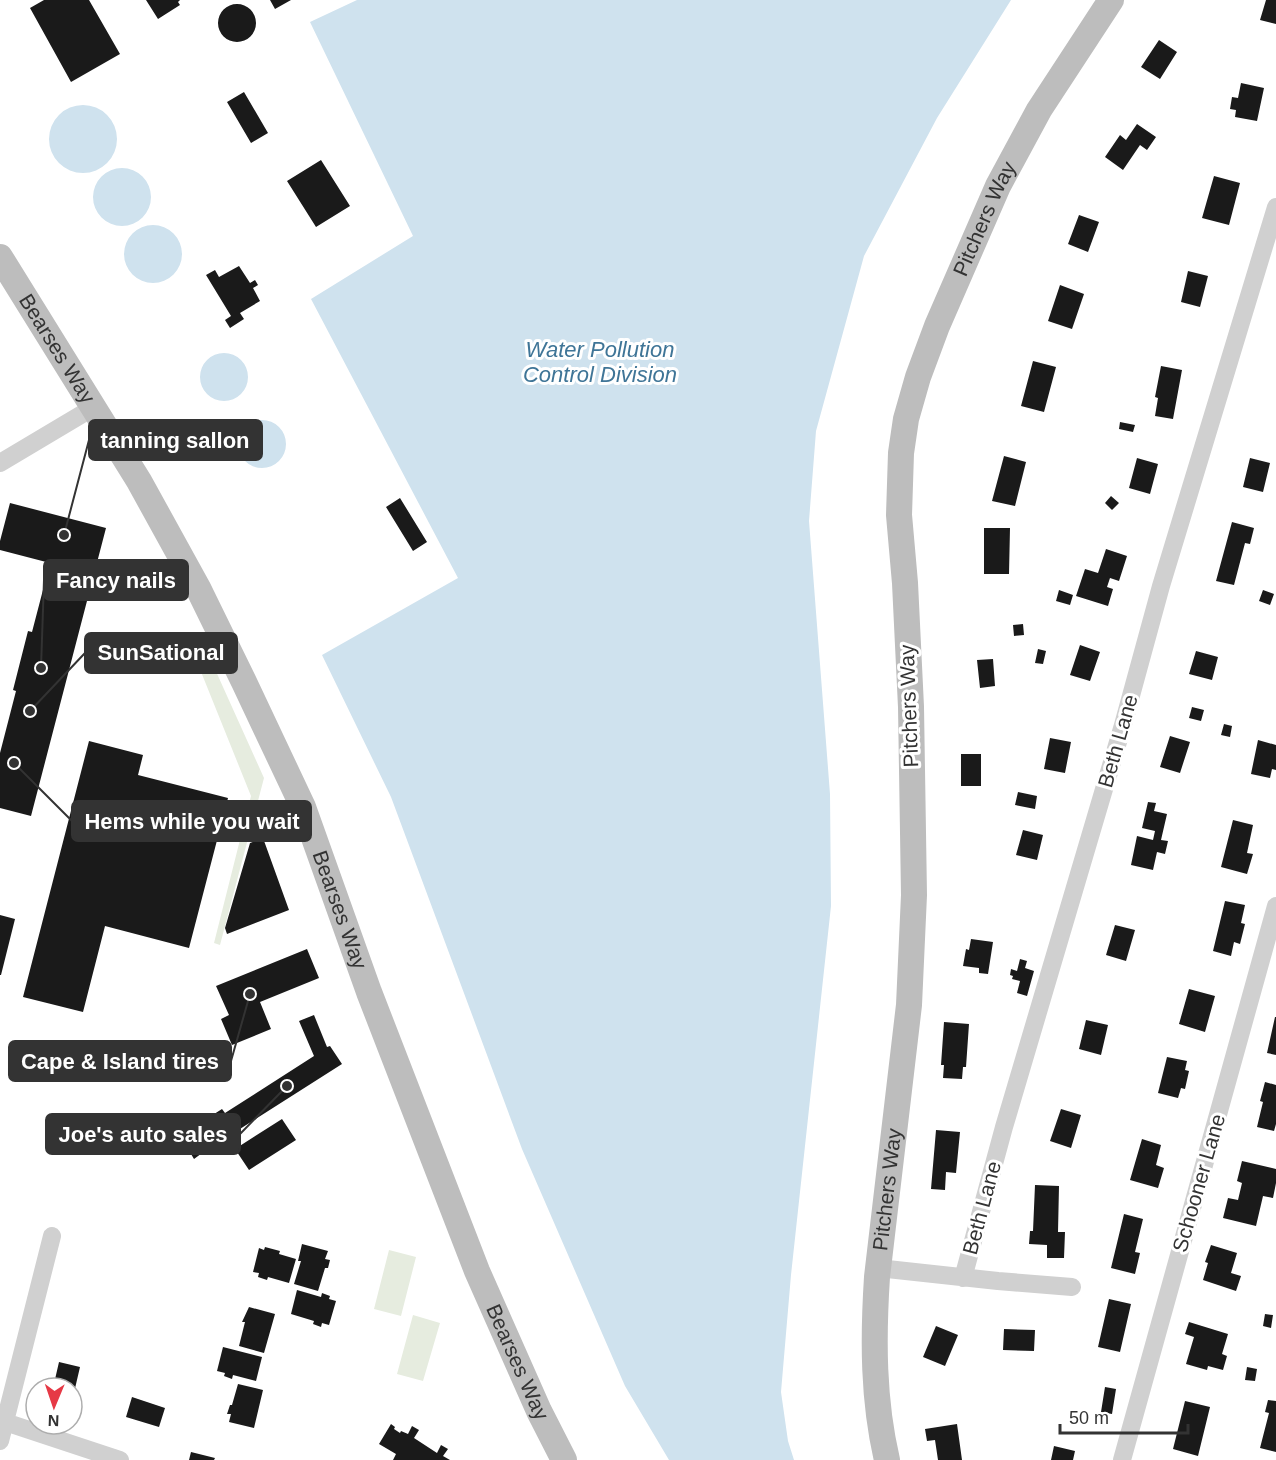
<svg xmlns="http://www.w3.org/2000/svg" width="1276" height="1460" font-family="Helvetica,sans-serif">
	<rect width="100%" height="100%" fill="#fff"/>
	<!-- green -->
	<path fill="#e6ecdf" d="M192 634 199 638 205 647 264 778 220 945 214 943 251 796 189 642 158 659 153 660 151 657C157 640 175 635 192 634Z
		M389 1250 416 1257 401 1316 374 1309Z
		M413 1315 440 1323 423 1381 397 1374Z"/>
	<!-- water -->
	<path fill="#cfe2ee" d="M357 0H1011L937 118 864 256 816 431 809 521 830 794 831 906 791 1275 781 1392 788 1441 794 1460H669L625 1386 522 1149 391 797 322 655 458 578 311 299 413 236 310 22Z
		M49 139a34 34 0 1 1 68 0a34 34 0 1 1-68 0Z
		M93 197a29 29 0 1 1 58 0a29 29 0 1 1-58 0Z
		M124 254a29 29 0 1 1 58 0a29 29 0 1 1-58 0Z
		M200 377a24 24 0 1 1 48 0a24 24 0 1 1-48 0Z
		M238 444a24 24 0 1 1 48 0a24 24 0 1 1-48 0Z"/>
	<!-- building -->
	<path fill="#1a1a1a" d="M44 0H89L120 54 71 82 30 8Z
		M146 0H180L178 2 180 5 158 19Z
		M270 0H291L275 9Z
		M1266 0H1276V24L1260 20Z
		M218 23a19 19 0 1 1 38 0a19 19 0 1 1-38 0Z
		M1159 40 1177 52 1160 79 1141 67Z
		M1241 83 1264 88 1257 121 1235 117 1236 110 1230 109 1232 97 1238 98Z
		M244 92 268 133 251 143 227 102Z
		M1137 124 1156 137 1147 150 1140 145 1123 170 1105 157 1120 135 1126 140Z
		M321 160 350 206 316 227 287 181Z
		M1214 176 1240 183 1229 225 1202 218Z
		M1079 215 1099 222 1088 252 1068 244Z
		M239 266 250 283 255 280 258 285 253 288 260 301 240 313 244 319 230 328 225 320 231 316 206 275 215 270 219 277Z
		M1188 271 1208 276 1200 307 1181 302Z
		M1060 285 1084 294 1072 329 1048 321Z
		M1033 361 1056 367 1044 412 1021 406Z
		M1161 366 1182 370 1173 419 1155 416 1158 398 1155 397Z
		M1120 422 1135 425 1133 432 1119 429Z
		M1004 456 1026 462 1015 506 992 501Z
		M1137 458 1158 464 1150 494 1129 488Z
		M1250 458 1270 463 1263 492 1243 487Z
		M1111 496 1119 503 1112 510 1105 503Z
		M400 498 427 542 413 551 386 507Z
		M10 503 106 528 31 816 0 808V753L16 691 13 690 28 631 32 632 50 563 0 550V541Z
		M1232 522 1254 528 1250 544 1245 543 1234 585 1216 581Z
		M984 528H1010L1009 574H984Z
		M1106 549 1127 556 1119 581 1110 578 1107 587 1113 589 1108 606 1076 596 1085 569 1098 573Z
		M1059 590 1073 595 1070 605 1056 601Z
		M1263 590 1274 594 1270 605 1259 601Z
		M1023 624 1024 635 1014 636 1013 625Z
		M1080 645 1100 652 1090 681 1070 675Z
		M1038 649 1046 651 1043 664 1035 663Z
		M1196 651 1218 657 1212 680 1189 674Z
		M993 659 995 686 980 688 977 660Z
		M1192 707 1204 710 1201 721 1189 718Z
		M1224 724 1232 726 1230 737 1221 735Z
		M1170 736 1190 742 1180 773 1160 767Z
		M1050 738 1071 742 1065 773 1044 769Z
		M1258 740 1276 745V770L1272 769 1270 778 1251 774Z
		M89 741 143 755 138 775 228 798 189 948 105 926 83 1012 23 997Z
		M961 754H981V786H961Z
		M1018 792 1037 796 1035 809 1015 805Z
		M1148 802 1156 803 1154 811 1167 814 1161 840 1168 841 1165 854 1157 852 1153 870 1131 865 1137 836 1153 840 1155 831 1142 828Z
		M1233 820 1253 825 1247 853 1253 854 1247 874 1221 867Z
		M1023 830 1043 835 1037 860 1016 855Z
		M263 838 289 910 227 934 225 928 250 843Z
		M1225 901 1245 905 1241 923 1245 924 1240 944 1234 942 1231 956 1213 951Z
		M0 915 15 919 1 975H0Z
		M1115 925 1135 930 1126 961 1106 955Z
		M971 939 993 942 988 974 979 973V968L963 966 966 949 969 950Z
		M307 949 319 978 260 1002 271 1029 232 1045 221 1019 229 1015 216 986Z
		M1020 959 1027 961 1025 968 1034 971 1027 996 1017 993 1020 981 1012 979 1013 976 1010 975 1011 969 1017 971Z
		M1189 989 1215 996 1205 1032 1179 1024Z
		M314 1015 327 1047 330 1046 342 1064 221 1141 210 1123 214 1121 211 1116 222 1109 225 1113 314 1056 299 1021Z
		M1275 1017H1276V1055L1267 1053Z
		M1086 1020 1108 1025 1101 1055 1079 1049Z
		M944 1022 969 1024 966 1067H963L962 1079 943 1078 944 1065H941Z
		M1167 1057 1187 1061 1185 1070 1189 1071 1185 1089 1181 1088 1178 1098 1158 1093Z
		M1265 1082 1276 1085V1124L1274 1131 1257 1127 1263 1102 1260 1101Z
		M1061 1109 1081 1115 1071 1148 1050 1141Z
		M282 1119 296 1140 249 1170 235 1149Z
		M936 1130 960 1132 956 1173 946 1172 945 1190 931 1189Z
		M207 1136 213 1145 194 1159 188 1149Z
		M1142 1139 1161 1145 1156 1165 1164 1168 1158 1188 1130 1180Z
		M1242 1161 1276 1169V1183L1273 1198 1263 1196 1256 1226 1223 1218 1228 1198 1238 1200 1242 1183 1237 1181Z
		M1035 1185 1059 1186 1058 1232H1065L1064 1258H1047V1245L1029 1244 1030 1231H1033Z
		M1124 1214 1143 1219 1135 1252 1140 1253 1135 1274 1111 1268Z
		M302 1244 328 1251 325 1259 330 1260 328 1268H325L318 1291 294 1284 301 1261H298Z
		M1211 1245 1237 1253 1231 1273 1241 1276 1236 1291 1203 1280 1208 1263 1205 1262Z
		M265 1247 280 1251 279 1254 296 1259 289 1283 268 1277 267 1280 258 1277 259 1273 253 1272 259 1248 264 1250Z
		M297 1290 321 1297 322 1293 330 1296 329 1299 336 1301 329 1325 322 1323 321 1327 313 1324 314 1321 291 1314Z
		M1109 1299 1131 1304 1120 1352 1098 1347Z
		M249 1307 275 1314 264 1353 239 1346 245 1322H242Z
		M1265 1314 1273 1315 1271 1328 1263 1326Z
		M1189 1322 1228 1334 1222 1354 1227 1356 1223 1370 1208 1366 1207 1370 1186 1364 1194 1337 1185 1334Z
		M936 1326 958 1335 945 1366 923 1357Z
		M1004 1329 1035 1330 1034 1351 1003 1350Z
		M223 1347 262 1357 256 1381 233 1375 232 1379 224 1376 225 1373 217 1371Z
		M59 1362 80 1367 73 1397 72 1388H53Z
		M1247 1367 1257 1369 1255 1381 1245 1380Z
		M238 1384 263 1390 254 1428 229 1422 231 1414H227L230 1405H232Z
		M1105 1387 1116 1389 1112 1414 1101 1412Z
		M132 1397 165 1408 159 1427 126 1417Z
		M1268 1400 1276 1401V1452L1260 1448 1269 1413 1265 1412Z
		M1185 1401 1210 1407 1198 1456 1173 1449Z
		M391 1424 395 1427 394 1429 400 1433 401 1431 408 1434 412 1426 419 1430 414 1438 437 1453 441 1445 448 1449 443 1456 450 1460H393L396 1454 379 1444Z
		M957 1424 962 1460H938L935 1440 927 1441 925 1429Z
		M1054 1446 1075 1451 1073 1460H1051Z
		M191 1452 215 1458 214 1460H189Z"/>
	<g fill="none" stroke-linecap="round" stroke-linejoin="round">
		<!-- street -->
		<path stroke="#d0d0d0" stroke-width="18" d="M0 463 94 407
			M878 1268 998 1281 1072 1287
			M963 1278 1004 1127 1123 725 1161 586 1276 207
			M5 1422 120 1460
			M0 1441 52 1236
			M1122 1460 1276 906"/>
		<!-- secondary -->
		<g stroke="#bdbdbd" stroke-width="26">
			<path id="s1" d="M0 257 139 481 198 588 244 682 303 807 369 992 477 1271 539 1411 564 1460"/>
			<path id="s2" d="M887 1460C873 1400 873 1339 877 1277L909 1005 914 895 911 707 905 583 899 515 901 453 906 419 918 377 937 326 998 186 1039 110 1111 0"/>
		</g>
	</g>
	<g text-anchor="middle" stroke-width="6" stroke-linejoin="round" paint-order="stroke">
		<!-- street labels -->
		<g font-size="21" fill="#333" stroke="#fff">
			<text dy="7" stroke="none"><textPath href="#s2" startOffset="1260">Pitchers Way</textPath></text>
			<text dy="7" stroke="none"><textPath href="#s1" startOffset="108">Bearses Way</textPath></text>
			<text transform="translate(909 706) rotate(-92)" y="7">Pitchers Way</text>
			<text transform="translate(1118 741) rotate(-74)" y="7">Beth Lane</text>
			<text dy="7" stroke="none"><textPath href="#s1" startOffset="738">Bearses Way</textPath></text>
			<text transform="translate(1199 1183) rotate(-74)" y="7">Schooner Lane</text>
			<text dy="7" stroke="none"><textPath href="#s2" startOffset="272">Pitchers Way</textPath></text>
			<text transform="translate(982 1208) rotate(-75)" y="7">Beth Lane</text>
			<text dy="7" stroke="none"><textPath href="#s1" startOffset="1224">Bearses Way</textPath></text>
		</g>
		<!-- water labels -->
		<g font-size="22" font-style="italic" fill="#3f7597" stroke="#fff">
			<text x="600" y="357">Water Pollution<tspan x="600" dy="25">Control Division</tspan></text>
		</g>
	</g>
	<!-- callouts -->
	<path fill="none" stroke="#333" stroke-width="2" d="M64 535L89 440M41 668L44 580M30 711L85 653M14 763L72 821M250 994L231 1061M287 1086L240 1134"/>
	<g fill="#333" stroke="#fff" stroke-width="2">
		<circle cx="64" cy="535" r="6"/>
		<circle cx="41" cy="668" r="6"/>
		<circle cx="30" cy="711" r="6"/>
		<circle cx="14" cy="763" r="6"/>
		<circle cx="250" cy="994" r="6"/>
		<circle cx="287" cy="1086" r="6"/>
	</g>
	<g fill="#333" stroke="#333" stroke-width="2">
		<rect x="89" y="420" width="173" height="40" rx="6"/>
		<rect x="44" y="560" width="144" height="40" rx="6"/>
		<rect x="85" y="633" width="152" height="40" rx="6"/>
		<rect x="72" y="801" width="239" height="40" rx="6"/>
		<rect x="9" y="1041" width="222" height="40" rx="6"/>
		<rect x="46" y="1114" width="194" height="40" rx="6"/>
	</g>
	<g font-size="22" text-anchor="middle" font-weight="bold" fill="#fff">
		<text x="175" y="448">tanning sallon</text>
		<text x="116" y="588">Fancy nails</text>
		<text x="161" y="660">SunSational</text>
		<text x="192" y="829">Hems while you wait</text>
		<text x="120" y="1069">Cape &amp; Island tires</text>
		<text x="143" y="1142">Joe's auto sales</text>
	</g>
	<!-- north arrow -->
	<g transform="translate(54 1406) rotate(182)"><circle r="28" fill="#ffffff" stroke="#adadad" stroke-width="1.5"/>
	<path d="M0-4.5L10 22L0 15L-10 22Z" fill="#e63946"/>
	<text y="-9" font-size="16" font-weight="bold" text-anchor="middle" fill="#333333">N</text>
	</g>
	<!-- scale -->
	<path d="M1060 1424v9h128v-9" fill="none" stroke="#333333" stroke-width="3"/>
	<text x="1069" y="1424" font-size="18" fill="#333333" stroke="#ffffff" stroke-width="4.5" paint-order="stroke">50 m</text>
</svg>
